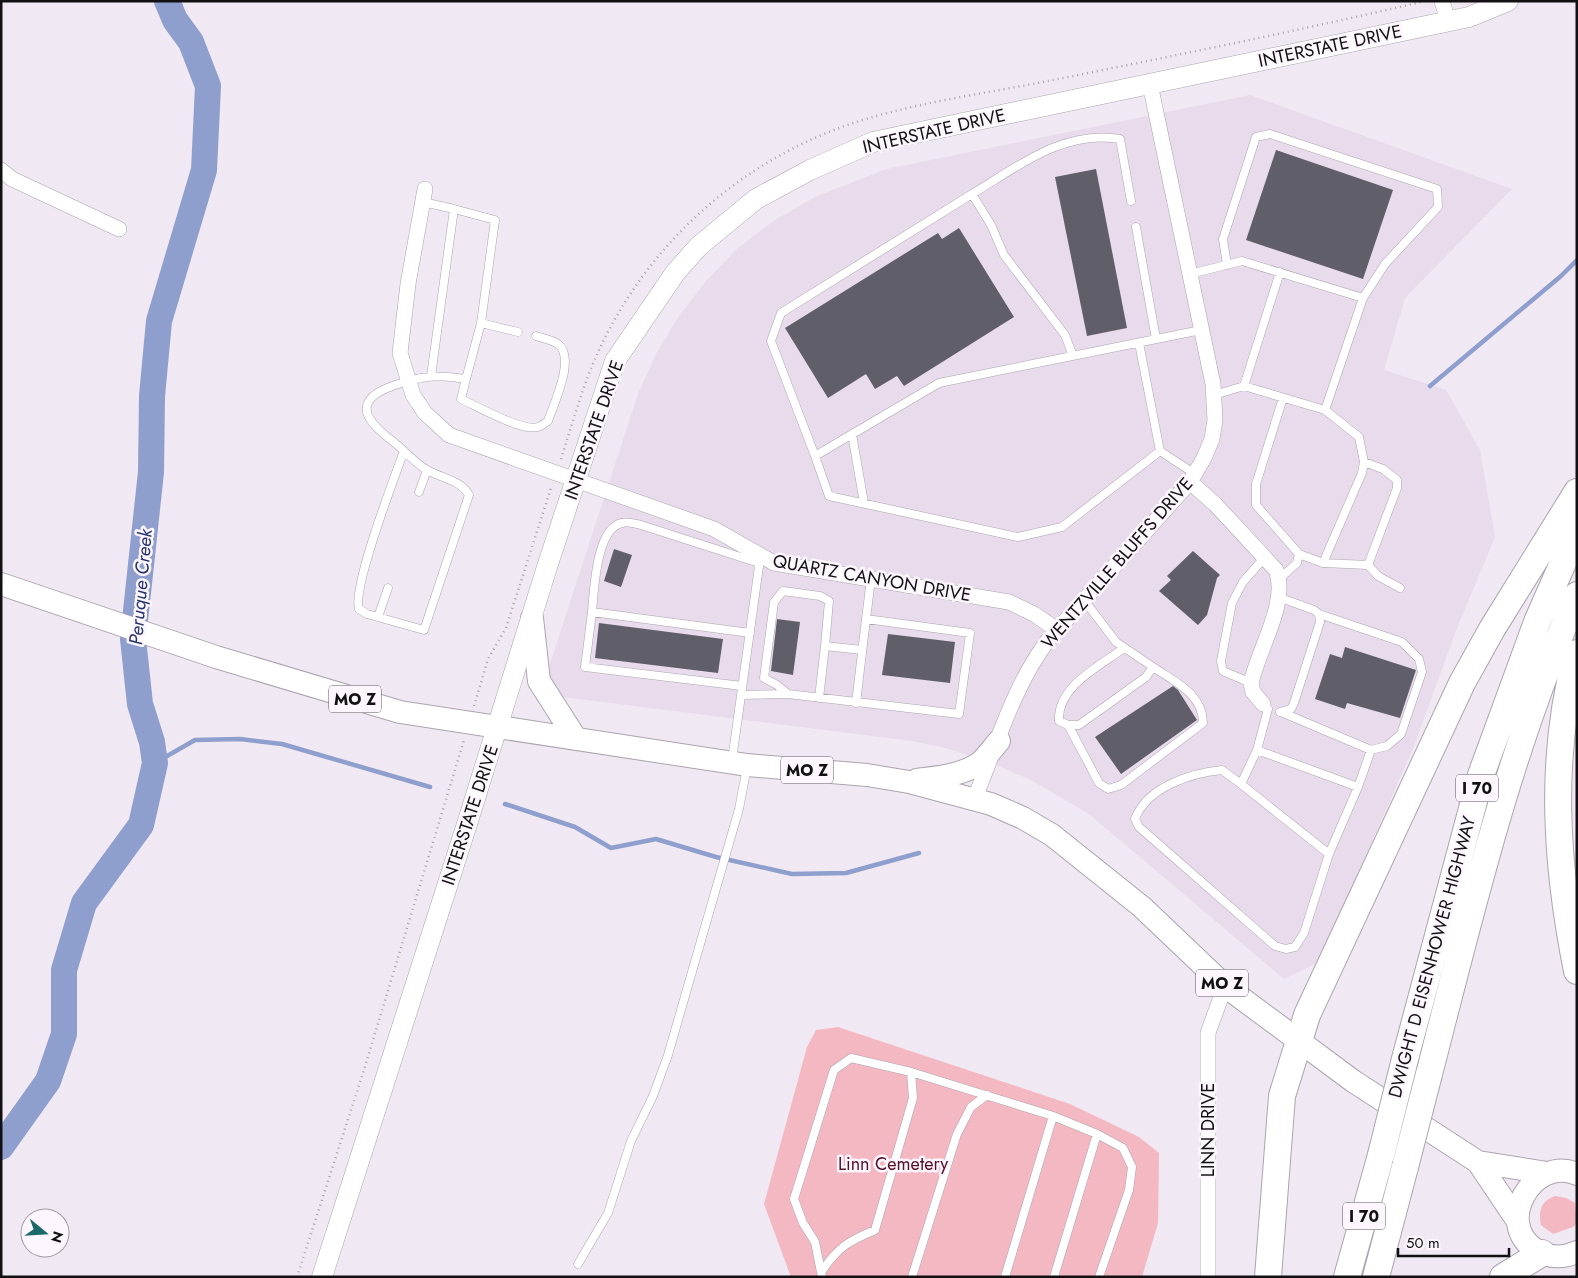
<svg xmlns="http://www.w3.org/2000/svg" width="1578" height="1278" font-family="Jost,sans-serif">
	<rect width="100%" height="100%" fill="#f0e8f2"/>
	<!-- built -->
	<path fill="#e8dbeb" d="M1250 95 1512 189 1405 298 1384 370 1446 390 1480 450 1495 537 1457 628 1414 746 1319 962 1284 979 1089 814 1031 780 989 762 946 748 912 741 555 696 544 682 638 394 656 354 679 316 706 281 738 248 775 220 817 196 887 169Z"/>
	<!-- green -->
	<path fill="#f3b8c1" d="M838 1027 1070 1104 1139 1137 1159 1153 1158 1223 1142 1277H791L764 1204 807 1047 816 1030Z
		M1555 1196 1566 1198 1575 1203 1577 1223 1573 1227 1553 1234 1541 1225C1538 1211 1541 1201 1555 1196Z"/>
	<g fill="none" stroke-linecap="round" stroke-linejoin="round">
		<!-- stream -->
		<path stroke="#8e9ecd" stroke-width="4.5" d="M1430 386 1561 276 1577 260
			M155 763 195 740 240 739 282 744 430 787
			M505 804 575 827 611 848 656 839 716 857 792 874 846 873 919 853"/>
		<!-- river -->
		<path stroke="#8e9ecd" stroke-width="26" d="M1 1147 48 1081 64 1034V970L84 903 141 825 155 763 152 742 140 704 133 639 151 472 152 396 159 321 204 170 208 86 191 42 175 20 167 1"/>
	</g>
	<!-- building -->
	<path fill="#605e68" d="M1276 150 1393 190 1363 279 1246 240Z
		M1096 169 1127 328 1087 336 1055 177Z
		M959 228 1014 317 904 386 897 376 875 389 866 374 828 398 785 328 938 233 942 239Z
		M614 549 632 555 621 587 604 581Z
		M1193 551 1220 575 1217 578 1207 615 1198 625 1159 591 1171 580 1167 576Z
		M777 619 800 622 793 675 771 671Z
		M599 623 723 639 718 673 595 658Z
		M888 634 955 642 950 683 882 675Z
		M1345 647 1416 670 1400 718 1347 703 1345 709 1315 699 1330 654 1342 658Z
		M1173 686 1178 690 1197 720 1121 774 1095 737Z"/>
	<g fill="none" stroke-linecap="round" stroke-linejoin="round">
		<!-- service casing -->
		<g stroke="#aca4ae" stroke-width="9">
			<path id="service" d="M972 194C1017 167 1064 129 1120 139L1131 201
				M423 202 454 209
				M1136 227 1156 339
				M1227 265 1223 239 1256 137 1270 134 1437 189 1438 207 1385 264 1363 298
				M1190 274 1242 261 1363 298 1325 410 1244 386 1214 395
				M481 323 518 332
				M1139 343 1160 451 1062 527 1018 537 829 496 815 456 939 383 1201 330
				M431 376 454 209 495 220 481 323 466 379
				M1244 386 1280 272
				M1283 398 1256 484V505L1299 554
				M852 434 864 503
				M404 451C394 479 352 587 359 609L367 614 424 630 469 495C461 480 441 478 427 470 415 463 406 452 395 443 386 436 376 429 370 419 353 392 405 382 421 378 436 375 451 377 466 379L461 399C477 406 522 432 538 427 541 426 545 423 548 421 554 403 576 358 558 344 552 340 542 338 536 336
				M1160 451 1195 474
				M815 456 771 341 781 313 972 194 991 225 1004 255 1065 335 1073 356
				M1364 462 1383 469 1397 480V488L1368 565
				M419 492 427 470
				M1323 563 1368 565 1378 576 1400 588
				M1279 579 1297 563 1299 554 1323 563 1362 473 1364 462 1359 437 1325 410
				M1278 597 1314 610 1319 614 1320 622 1294 703 1291 709 1280 712
				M1084 600 1116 642 1153 667 1146 677 1079 725H1068L1059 721C1057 686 1100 666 1124 648
				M592 612C594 591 596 528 622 523 627 521 636 524 641 525L759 563
				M378 617 388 588
				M1251 683 1223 671 1221 661 1232 603 1243 582 1264 558
				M742 686 585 667 592 612 750 633
				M788 694 777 685 764 678 774 602 783 591 820 596 829 601 825 646
				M741 695 788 694 959 714 970 633 866 619 871 579
				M819 698 825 646 862 650
				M856 703 866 619
				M1268 709 1257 750 1358 787 1371 750
				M1281 712 1371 750 1387 746 1401 734 1422 672 1419 659 1402 642 1319 614
				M1068 725 1099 783 1108 789 1121 785 1203 723C1203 694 1175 682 1153 667
				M1257 750 1241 784 1222 770C1191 773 1147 787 1135 819L1139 827 1275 946 1286 949 1295 947 1304 933 1329 854 1358 787
				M732 760 760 559
				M1241 784 1329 854
				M578 1264 608 1213 631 1141 653 1096 668 1055 739 809 747 767
				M822 1271C838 1247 849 1241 875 1230L913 1098 911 1072
				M822 1277 815 1242 803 1223 794 1199 834 1070 851 1058 911 1072 1053 1116 1097 1134 1123 1148 1132 1167 1129 1190 1099 1277
				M912 1277 957 1134 971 1107 987 1095
				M1005 1277 1053 1116
				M1054 1277 1097 1134"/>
		</g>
		<!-- minor casing -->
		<g stroke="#aca4ae" stroke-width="16">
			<path id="minor" d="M1442 1 1448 21
				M1 170 12 179 119 229
				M425 189 408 284 400 353 413 395 425 413 449 435 714 529 774 563 1009 602 1034 614 1057 630
				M1190 482 1215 504 1276 570C1289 602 1258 650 1251 683L1253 692 1263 704
				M974 800C996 747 1014 684 1049 639L1190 482 1204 458 1212 439 1215 420 1213 384 1150 84
				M1208 1277V1033L1225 986"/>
		</g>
		<!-- secondary casing -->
		<g stroke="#aca4ae" stroke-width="21">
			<path id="secondary" d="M322 1277 467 824 547 567 615 361 675 273 699 246 756 199 810 170 873 142 1469 17 1508 1"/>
		</g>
		<!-- primary casing -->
		<g stroke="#aca4ae" stroke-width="24">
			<path id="primary" d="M1 584 216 657 400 712 747 765 867 775 909 782 991 804 1023 818 1052 835 1142 907 1225 986 1353 1081 1478 1162 1517 1220
				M532 618 539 681 576 739
				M917 780C938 777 964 775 981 762 987 756 993 748 999 741
				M1478 1162 1547 1173
				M1577 1174C1534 1155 1493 1223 1536 1250 1549 1258 1564 1258 1577 1252"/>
		</g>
		<!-- motorway casing -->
		<g stroke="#aca4ae" stroke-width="28">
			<path id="motorway" d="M1577 653C1548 758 1556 866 1577 971
				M1406 1055 1481 775 1537 622 1577 531
				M1429 1074C1471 912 1509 749 1577 595
				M1268 1277 1282 1096 1307 1015 1462 683 1492 629 1577 492
				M1347 1277 1381 1155
				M1376 1277 1405 1167
				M1503 1277 1542 1253"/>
		</g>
		<!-- path -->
		<path stroke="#a8a2aa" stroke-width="2.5" stroke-dasharray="1 4" stroke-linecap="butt" d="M561 459C572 425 581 391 595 359 642 251 732 167 842 127 908 103 984 94 1053 80 1178 55 1302 30 1425 1
			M474 706 488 659 506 628 551 488
			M297 1277 363 1073 464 740"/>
		<!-- service -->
		<use href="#service" stroke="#fff" stroke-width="8"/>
		<!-- minor -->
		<use href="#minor" stroke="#fff" stroke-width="15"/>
		<!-- secondary -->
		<use href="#secondary" stroke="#fff" stroke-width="20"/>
		<!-- primary -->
		<use href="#primary" stroke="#fff" stroke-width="22"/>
		<!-- motorway -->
		<use href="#motorway" stroke="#fff" stroke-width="26"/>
		<!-- motorway-bridge casing -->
		<g stroke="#aca4ae" stroke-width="28" stroke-linecap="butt">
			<path id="motorway-bridge" d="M1381 1155 1406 1055
				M1405 1167 1429 1074"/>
		</g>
		<!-- motorway-bridge -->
		<use href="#motorway-bridge" stroke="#fff" stroke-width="26"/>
	</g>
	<g text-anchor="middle" stroke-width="5" stroke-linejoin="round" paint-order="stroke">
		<!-- shield labels -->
		<g fill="#fdf6fe" stroke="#58555a" stroke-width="1">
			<rect x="329" y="685.5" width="52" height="27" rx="4"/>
			<rect x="781" y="756.5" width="52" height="27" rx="4"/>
			<rect x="1456" y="774.5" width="42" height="27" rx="4"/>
			<rect x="1196" y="969.5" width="52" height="27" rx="4"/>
			<rect x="1343" y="1202.5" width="42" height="27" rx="4"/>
		</g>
		<g font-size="16" font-weight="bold" fill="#121013">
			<text x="355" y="705">MO Z</text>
			<text x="807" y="776">MO Z</text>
			<text x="1477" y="794">I 70</text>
			<text x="1222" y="989">MO Z</text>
			<text x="1364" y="1222">I 70</text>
		</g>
		<!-- street labels -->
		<g font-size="18" fill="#121013" stroke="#fdf6fe">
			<text transform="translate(1330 46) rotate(-12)" y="6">INTERSTATE DRIVE</text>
			<text transform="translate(934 131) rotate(-13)" y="6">INTERSTATE DRIVE</text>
			<text transform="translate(594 430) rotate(-71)" y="6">INTERSTATE DRIVE</text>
			<text transform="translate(1117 563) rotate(-49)" y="6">WENTZVILLE BLUFFS DRIVE</text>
			<text transform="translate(872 578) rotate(10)" y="6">QUARTZ CANYON DRIVE</text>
			<text transform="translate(470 815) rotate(-72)" y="6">INTERSTATE DRIVE</text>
			<text transform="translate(1432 957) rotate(-75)" y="6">DWIGHT D EISENHOWER HIGHWAY</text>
			<text transform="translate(1208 1130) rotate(-90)" y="6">LINN DRIVE</text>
		</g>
		<!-- park labels -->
		<g font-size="18" fill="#561024" stroke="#fdf6fe">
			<text x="893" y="1170">Linn Cemetery</text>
		</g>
		<!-- water labels -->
		<g font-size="19" font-style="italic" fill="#26356e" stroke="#fdf6fe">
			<text transform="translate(140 587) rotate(-85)" y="7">Peruque Creek</text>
		</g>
	</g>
	<!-- border -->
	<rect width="1578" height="1278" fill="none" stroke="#121013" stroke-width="5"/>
	<!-- north arrow -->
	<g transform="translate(45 1233) rotate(108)"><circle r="24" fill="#fdf6fe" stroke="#9f9aa0"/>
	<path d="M0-4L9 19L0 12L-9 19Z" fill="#1c6969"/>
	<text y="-8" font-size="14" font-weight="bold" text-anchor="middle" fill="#121013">N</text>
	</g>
	<!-- scale -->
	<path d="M1398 1248v8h111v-8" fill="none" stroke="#121013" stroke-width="2.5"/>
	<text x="1406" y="1248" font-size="15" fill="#121013" stroke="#fdf6fe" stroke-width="4" paint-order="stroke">50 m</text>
</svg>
